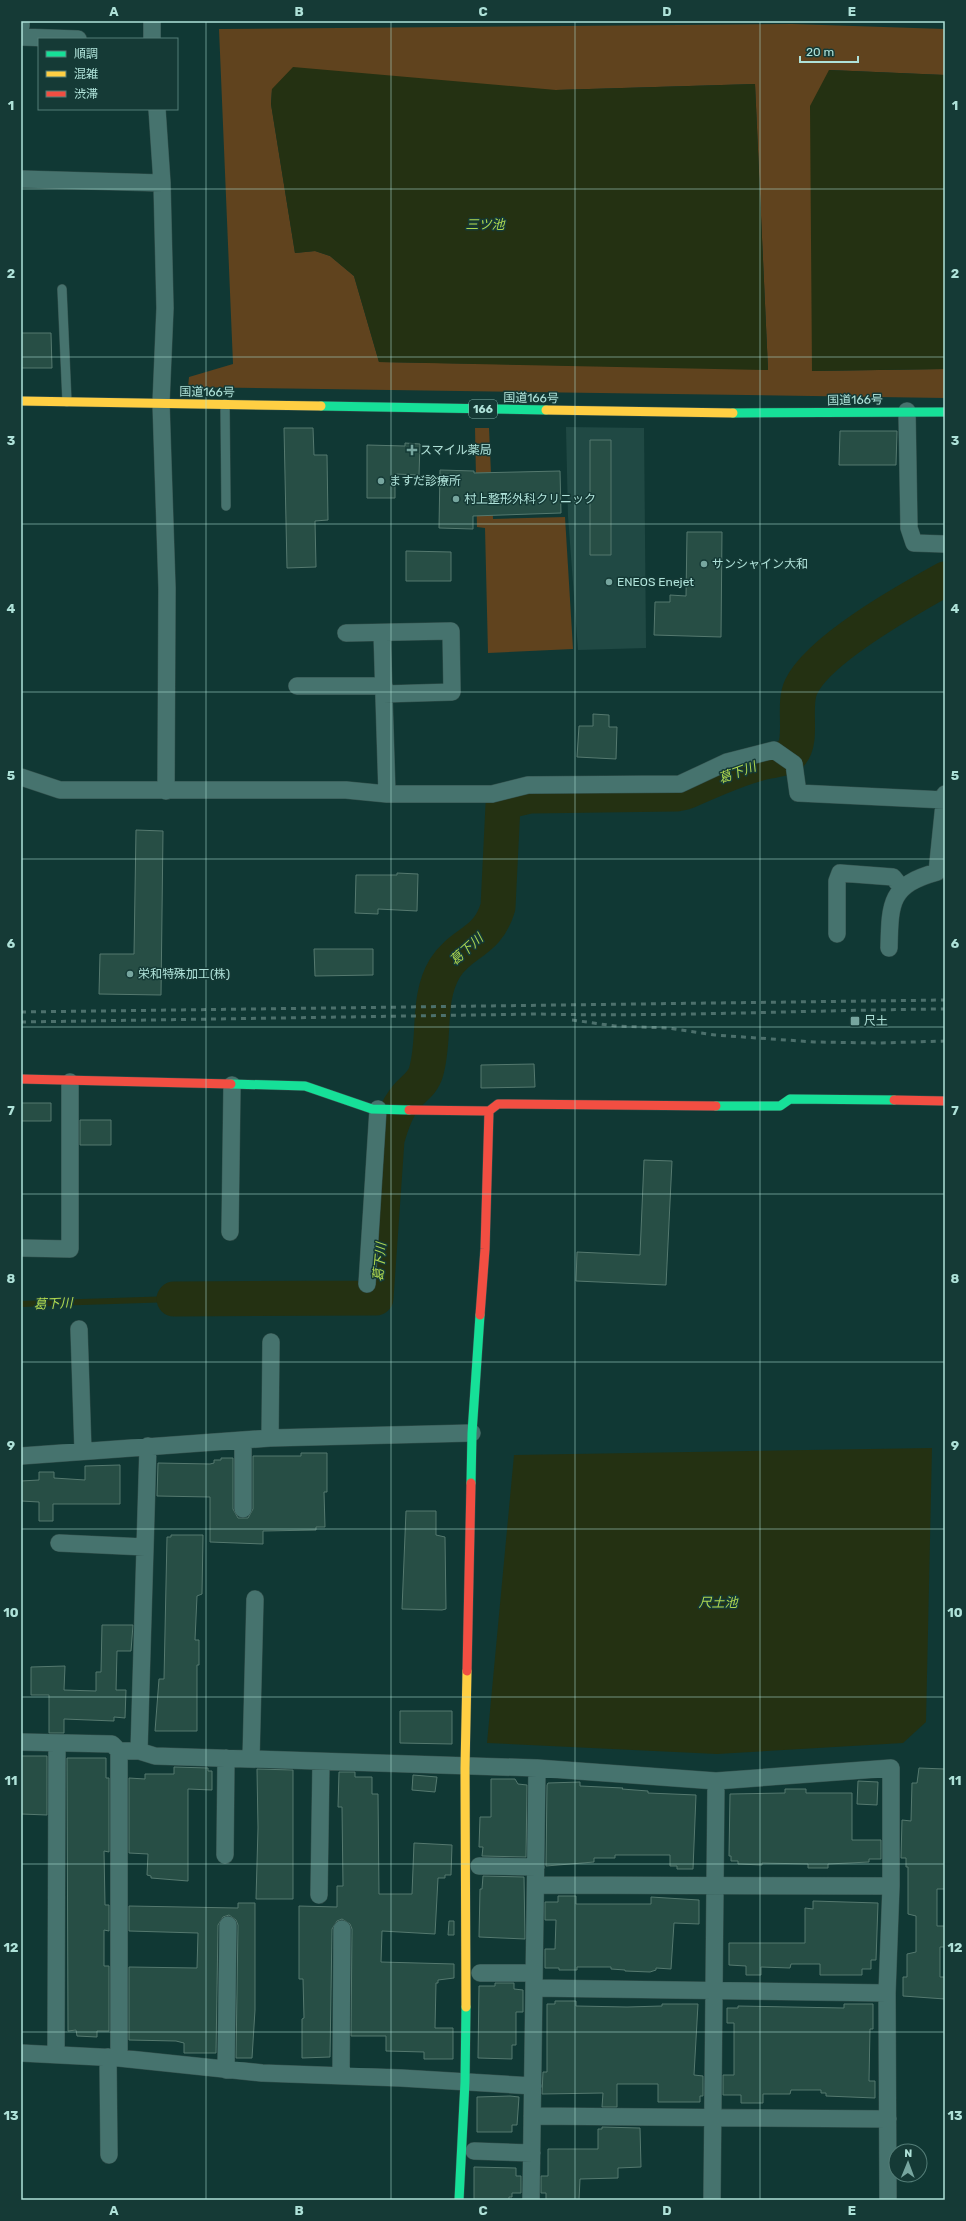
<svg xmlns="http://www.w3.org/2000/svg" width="966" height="2221" font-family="Rubik,'Noto Sans JP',sans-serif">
	<rect width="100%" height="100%" fill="#103834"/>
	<!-- built -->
	<path fill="#204944" d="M566 427 644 428 646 648 578 650 568 516Z"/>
	<!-- green -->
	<path fill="#60431e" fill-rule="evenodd" d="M792 24 945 29V75L829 70 812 371 945 369V398L188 387 189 377 233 364 219 29ZM755 84 768 369 379 362 354 276 330 256 315 251 295 253 271 104 272 89 556 90Z
		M475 428H489L493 519 565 517 573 649 488 653 485 528 477 527Z"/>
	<!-- water -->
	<path fill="#243112" d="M293 67 556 90 755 84 768 370 379 362 354 276 330 256 315 251 295 253 271 104 272 89Z
		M829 70 945 75V369L812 371 810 106Z
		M932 1448 926 1722 903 1743 717 1754 487 1743 514 1455Z"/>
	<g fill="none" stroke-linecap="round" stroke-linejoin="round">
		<!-- stream -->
		<path stroke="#243112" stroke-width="6" d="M21 1304 174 1299"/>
		<!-- river -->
		<path stroke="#243112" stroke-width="35" d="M174 1299 376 1298 387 1140C391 1125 396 1109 407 1096 414 1088 423 1083 426 1072 436 1039 426 999 445 968 462 941 487 944 498 907L503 805 513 800 530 796 676 794 686 792C712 781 738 768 765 762 773 760 784 760 791 754 804 740 792 706 801 687 819 649 907 600 945 579"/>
	</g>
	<!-- building -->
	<path fill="#274e45" stroke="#55796f" d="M21 333H51L52 368H21Z
		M284 428H313L314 455H327L328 520 315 521 316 567 287 568Z
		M840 431H897L896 465H839Z
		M590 440H611V555H590Z
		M405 443 420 444 419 475 395 474V498H367V445L405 446Z
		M440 470 474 471V473L560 471 561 513 473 516V529L439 528Z
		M687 532H722L721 637 654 635 655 602H670V595L686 596Z
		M406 551 451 552V581H406Z
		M593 714 609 715V727H617L616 759 577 757 579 726H593Z
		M136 830 163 831 161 995 99 994 100 954H134Z
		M397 873 418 874 417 911 378 909V914L355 913 356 875H397Z
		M314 949H373V975L315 976Z
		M534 1064 535 1087 481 1088V1065Z
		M21 1103H51V1121H21Z
		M80 1120H111V1145H80Z
		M644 1160 672 1161 666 1285 576 1281 577 1252 640 1255Z
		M301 1453H327V1492H324L325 1527H316V1530L263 1531V1544L210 1542V1497L157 1496 158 1463 210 1464 214 1463V1460H221V1458H233V1509L238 1518H248L253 1509V1456H301Z
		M120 1465V1504H53V1521H39V1502L21 1501V1481L39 1480V1472H54V1478L85 1480V1466Z
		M406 1511H436V1535L445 1537 446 1609 442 1610 402 1609Z
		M171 1535H203L202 1594 197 1596 195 1640H199V1665H197V1731H155L159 1679H164L167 1537H171Z
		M102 1625H133L131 1651H117L116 1690H126L125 1718 114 1717V1721L64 1719V1733H49V1695H31V1667L65 1666 64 1690 96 1691V1672H101Z
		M400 1711H452V1744L400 1743Z
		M21 1756H47V1815L21 1814Z
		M67 1758H106V1778H109V1852L104 1851 105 1905H109V1931L104 1930V1966H109V2031H97V2037L77 2036 76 2030 68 2031Z
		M174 1767 208 1768V1771H212V1790L188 1789V1881L151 1878V1876L147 1875 148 1854 129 1853V1778L145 1779V1774H174Z
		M919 1768 945 1769V1889H937V1926H945V1947H940V1977H945V1999L903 1996V1977H907V1954L916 1952V1916L908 1914V1867H906V1858H901L902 1820 911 1821 912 1783H917Z
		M257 1769 293 1770V1899H256L258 1828Z
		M339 1772H355V1777H372V1794H378L379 1894H412L414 1843 452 1845 451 1875H445V1878H438L435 1934 382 1931 381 1962 454 1964V1978L438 1980V1983H436L435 2028H453V2059H424V2052L386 2051V2036H351L352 1929 350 1924 342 1919 337 1921 332 1929 330 2057 302 2058V2019L304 2018 303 1979H299V1906L337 1907V1886H343L342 1807H338Z
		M413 1775 437 1777 435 1792 412 1790Z
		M491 1779H515L518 1784 527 1785 526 1857 482 1856 483 1847H479L480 1817H491Z
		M858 1781 878 1782 877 1805 857 1804Z
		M580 1782V1786L623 1788 622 1789 648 1791V1793L696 1795 693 1869H677V1866H670V1855H615V1858H594V1862L546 1866 547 1785 548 1783Z
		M785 1789H806V1793H852V1840H881V1859H869V1862L828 1864V1868H808V1864L762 1863V1865L738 1864V1861H731V1856H729L730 1794 785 1793Z
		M483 1876 524 1877 525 1939 479 1937 480 1889H482Z
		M558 1896H576V1904H651V1897L699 1900V1924L674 1923 671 1969 656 1968V1970L650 1972 625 1971V1970L611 1969V1967H577V1970H559V1968H545V1949H555L556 1920H545V1902H558Z
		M813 1901 878 1903 876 1960H871V1969H862V1975H820V1964H791L790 1968 761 1967V1975H746V1966L729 1965V1943H805V1908L813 1909Z
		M238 1903H255V2010L252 2058H236L238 1925 236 1920 229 1915 223 1917 218 1925 216 2053H184V2043L176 2041 129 2040V1967L197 1968 198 1933 129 1931V1906L238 1908Z
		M449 1921H454V1935H448Z
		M495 1983H514V1989L523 1990V2012H516V2045H512V2059L478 2058 479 1986H495Z
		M555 2001H576V2006L627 2007 662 2006V2004H698L694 2075 703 2076V2096H700V2102H658V2084H617V2107H602L603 2093 542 2094 543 2072H547V2004H555Z
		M844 2004H873V2029H870L869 2081H875V2098L826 2096V2093H821V2090H791L790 2094H763V2103H741V2095H723V2075H734V2023H727V2008H738V2006L844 2008Z
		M510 2096 519 2097 517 2125H512V2132H477V2097Z
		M602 2127 640 2128 641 2167 618 2168V2178L580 2179 579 2200H546V2193H541V2176H548V2149H598V2129H602Z
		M474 2167 516 2168V2176H521V2193H512V2197H509V2200H474Z"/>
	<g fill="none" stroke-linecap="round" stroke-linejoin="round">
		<!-- lane casing -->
		<g stroke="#34524e" stroke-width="10">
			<path id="lane" d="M62 289 67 402
				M225 404 226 506"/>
		</g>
		<!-- street casing -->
		<g stroke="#34524e" stroke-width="18">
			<path id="street" d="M21 26V21
				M21 37 78 39
				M152 39V21
				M157 109 162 183 165 308 161 403 167 588 166 791
				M21 179 162 183
				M907 411 909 528 914 543 945 544
				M346 633 451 631 452 692 384 694
				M382 633 387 794
				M297 686H384
				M21 777 60 790H346L387 794H492L528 785 680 784 727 762 774 750 794 764 798 793 945 800
				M837 934V881L840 873 893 877 901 887
				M889 948C890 902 890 885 937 872L945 794
				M230 1232 232 1085
				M21 1248 70 1249V1082
				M367 1284 378 1109
				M79 1329 83 1451
				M270 1438 271 1342
				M21 1456 270 1438 472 1433
				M243 1509V1440
				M59 1543 145 1547
				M21 1742 112 1744 119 1751H139L155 1756 537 1768 716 1781 891 1768V1886L887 1993 888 2200
				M119 1751V2058
				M139 1751 148 1446
				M251 1759 255 1599
				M225 1855 226 1758
				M479 1866 536 1867
				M536 1885 891 1886
				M319 1895 321 1762
				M480 1973H534
				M534 1988 887 1993
				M21 2053 119 2058 262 2073 401 2078 533 2086
				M56 2054 57 1743
				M108 2057 109 2155
				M226 2070 228 1925
				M341 2076 342 1929
				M532 2116 888 2119
				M474 2151 532 2153
				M531 2200 537 1768
				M712 2200 716 1781"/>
		</g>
		<!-- fast casing -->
		<g stroke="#34524e" stroke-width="10">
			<path id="fast" d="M321 406 546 410
				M733 413 945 412
				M231 1084 305 1086 372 1109 409 1110
				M716 1106H780L790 1099 894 1100
				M471 1483 472 1433 480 1315
				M459 2200 465 2082 466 2007"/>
		</g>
		<!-- slow casing -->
		<g stroke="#34524e" stroke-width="10">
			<path id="slow" d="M21 401 321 406
				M546 410 733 413
				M466 2007 465 1768 467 1671"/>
		</g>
		<!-- jam casing -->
		<g stroke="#34524e" stroke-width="10">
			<path id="jam" d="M21 1079 231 1084
				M894 1100 945 1101
				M409 1110 489 1111 498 1104 716 1106
				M480 1315 485 1249 489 1111
				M467 1671 471 1483"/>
		</g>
		<!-- lane -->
		<use href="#lane" stroke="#46736e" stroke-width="9"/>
		<!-- street -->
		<use href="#street" stroke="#46736e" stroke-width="17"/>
		<!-- fast -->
		<use href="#fast" stroke="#16e098" stroke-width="9"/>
		<!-- slow -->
		<use href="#slow" stroke="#ffcf43" stroke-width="9"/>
		<!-- jam -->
		<use href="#jam" stroke="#f24e42" stroke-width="9"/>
		<!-- rail -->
		<path stroke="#4c706c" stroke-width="3" stroke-dasharray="5 5" stroke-linecap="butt" d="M21 1012 945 1000
			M572 1020 615 1026 668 1028 715 1035 814 1042 879 1043 945 1041
			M21 1022 537 1014C673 1017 809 1010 945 1009"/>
	</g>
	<!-- grid -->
	<path fill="none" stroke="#afe2d9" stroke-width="1" stroke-opacity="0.55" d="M206 21V2200M391 21V2200M575 21V2200M760 21V2200M21 189H945M21 357H945M21 524H945M21 692H945M21 859H945M21 1027H945M21 1194H945M21 1362H945M21 1529H945M21 1697H945M21 1864H945M21 2032H945"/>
	<!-- markers -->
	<g fill="#77a69f" stroke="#153a36" stroke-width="1.5">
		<path d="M410 444h4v4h4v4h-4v4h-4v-4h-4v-4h4z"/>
		<circle cx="381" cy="481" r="4"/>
		<circle cx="456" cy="499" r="4"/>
		<circle cx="704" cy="564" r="4"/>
		<circle cx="609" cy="582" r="4"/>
		<circle cx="130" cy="974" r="4"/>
		<rect x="850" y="1016" width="10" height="10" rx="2"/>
	</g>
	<g text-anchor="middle" stroke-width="3" stroke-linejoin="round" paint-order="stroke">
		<!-- shield labels -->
		<rect fill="#153a36" stroke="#81b0a8" stroke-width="1" x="469" y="400" width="28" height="18" rx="3"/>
		<g font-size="11" font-weight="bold" fill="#afe2d9">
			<text x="483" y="413">166</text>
		</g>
		<!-- street labels -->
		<g font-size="12" fill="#afe2d9" stroke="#153a36">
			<text transform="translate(207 392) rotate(1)" y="4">国道166号</text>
			<text transform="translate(531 398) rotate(1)" y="4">国道166号</text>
			<text transform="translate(855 400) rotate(-1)" y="4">国道166号</text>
		</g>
		<!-- poi labels -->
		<g font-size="12" fill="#afe2d9" stroke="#153a36" text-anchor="start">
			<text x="420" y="454">スマイル薬局</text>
			<text x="389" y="485">ますだ診療所</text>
			<text x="464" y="503">村上整形外科クリニック</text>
			<text x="712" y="568">サンシャイン大和</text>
			<text x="617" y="586">ENEOS Enejet</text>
			<text x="138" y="978">栄和特殊加工(株)</text>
			<text x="864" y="1025">尺土</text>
		</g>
		<!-- water labels -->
		<g font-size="13" font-style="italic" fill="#afd74f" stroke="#153a36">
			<text x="485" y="229">三ツ池</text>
			<text transform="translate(737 772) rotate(-20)" y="5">葛下川</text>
			<text transform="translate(466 949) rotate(-42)" y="5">葛下川</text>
			<text transform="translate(379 1262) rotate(-85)" y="5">葛下川</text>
			<text transform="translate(53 1303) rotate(-2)" y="5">葛下川</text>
			<text x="718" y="1607">尺土池</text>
		</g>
	</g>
	<!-- border -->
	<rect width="966" height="2221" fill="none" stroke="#153a36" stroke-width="44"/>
	<!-- legend -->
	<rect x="38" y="38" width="140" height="72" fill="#153a36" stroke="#537d77"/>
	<rect x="46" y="51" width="20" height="6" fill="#16e098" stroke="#537d77"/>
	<text x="74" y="58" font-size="12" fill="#afe2d9">順調</text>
	<rect x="46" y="71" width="20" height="6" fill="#ffcf43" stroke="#537d77"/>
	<text x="74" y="78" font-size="12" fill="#afe2d9">混雑</text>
	<rect x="46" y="91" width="20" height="6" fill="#f24e42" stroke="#537d77"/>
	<text x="74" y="98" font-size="12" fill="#afe2d9">渋滞</text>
	<!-- north arrow -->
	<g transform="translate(908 2163) rotate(1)"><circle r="19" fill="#153a36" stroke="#537d77"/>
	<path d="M0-3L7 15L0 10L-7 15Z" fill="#77a69f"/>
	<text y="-6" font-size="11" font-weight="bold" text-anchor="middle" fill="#afe2d9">N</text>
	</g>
	<!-- scale -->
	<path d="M800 56v6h58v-6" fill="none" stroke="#afe2d9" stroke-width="2"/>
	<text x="806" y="56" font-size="12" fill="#afe2d9" stroke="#153a36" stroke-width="3" paint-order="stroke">20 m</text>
	<rect x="22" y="22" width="922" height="2177" fill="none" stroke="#afe2d9" stroke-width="1.5"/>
	<g font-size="13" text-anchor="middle" font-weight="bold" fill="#afe2d9">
		<text x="114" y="16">A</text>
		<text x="299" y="16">B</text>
		<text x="483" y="16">C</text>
		<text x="667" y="16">D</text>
		<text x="852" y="16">E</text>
		<text x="11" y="110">1</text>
		<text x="955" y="110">1</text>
		<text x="11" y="278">2</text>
		<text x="955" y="278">2</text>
		<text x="11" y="445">3</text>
		<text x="955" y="445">3</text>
		<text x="11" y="613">4</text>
		<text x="955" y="613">4</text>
		<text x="11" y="780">5</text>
		<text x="955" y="780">5</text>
		<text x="11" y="948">6</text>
		<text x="955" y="948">6</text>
		<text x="11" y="1115">7</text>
		<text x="955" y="1115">7</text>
		<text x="11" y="1283">8</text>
		<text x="955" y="1283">8</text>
		<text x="11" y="1450">9</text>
		<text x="955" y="1450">9</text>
		<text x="11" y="1617">10</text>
		<text x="955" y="1617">10</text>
		<text x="11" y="1785">11</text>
		<text x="955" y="1785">11</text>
		<text x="11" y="1952">12</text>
		<text x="955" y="1952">12</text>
		<text x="11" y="2120">13</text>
		<text x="955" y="2120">13</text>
		<text x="114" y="2215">A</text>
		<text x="299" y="2215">B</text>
		<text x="483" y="2215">C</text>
		<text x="667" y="2215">D</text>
		<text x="852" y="2215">E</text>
	</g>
</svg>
